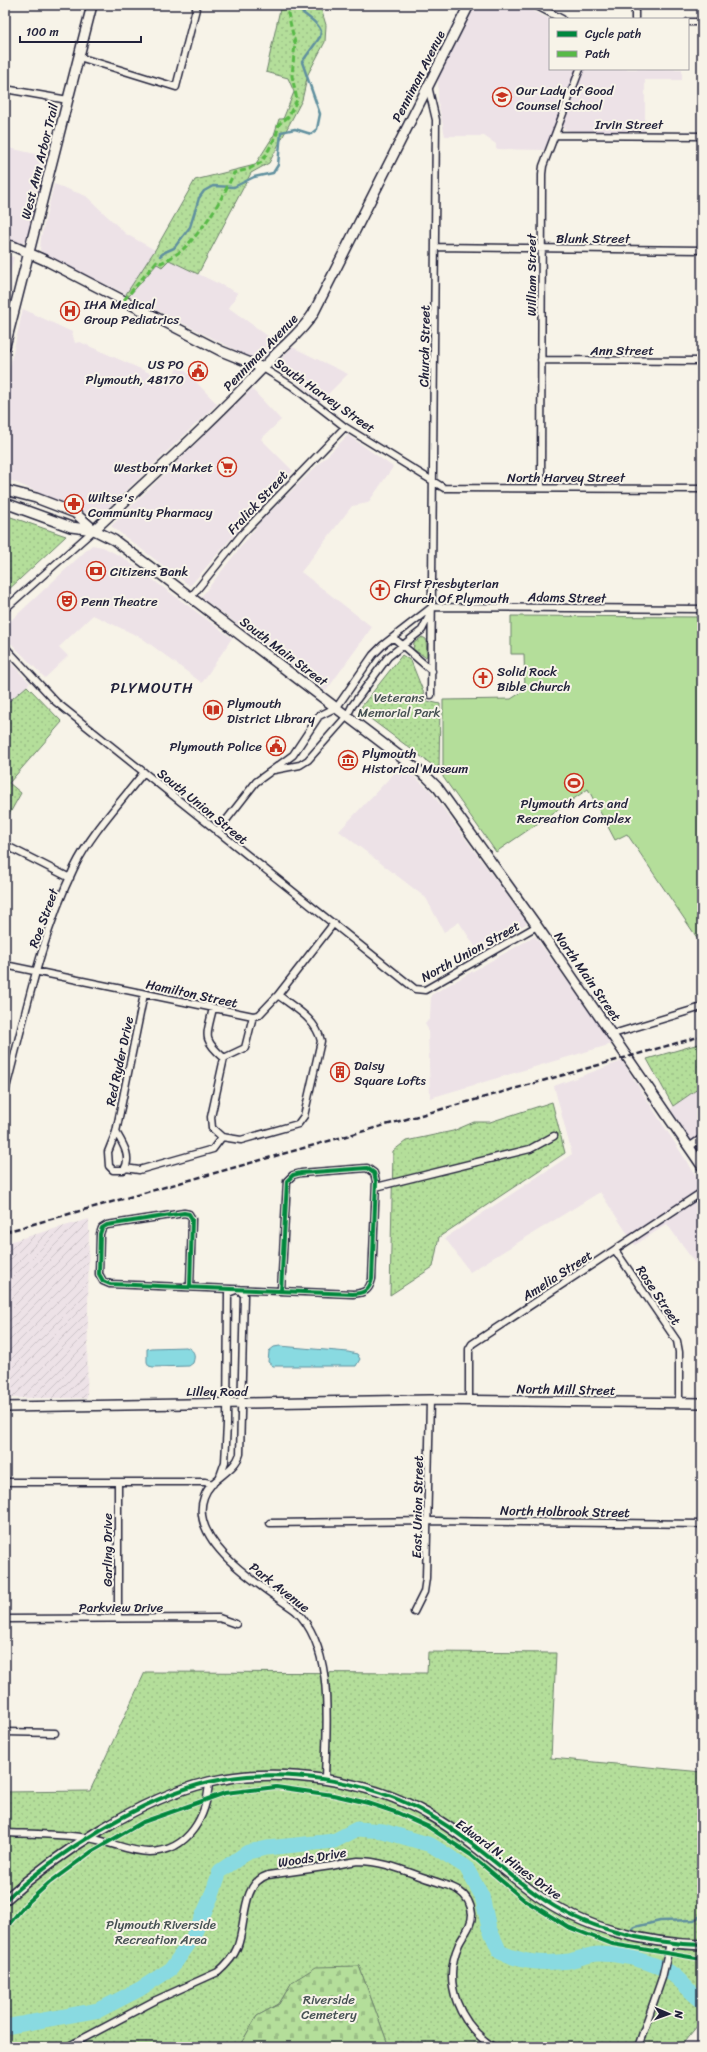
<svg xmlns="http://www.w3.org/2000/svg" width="707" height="2052" font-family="Sriracha,sans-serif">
	<defs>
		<pattern id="industrial-furrows" width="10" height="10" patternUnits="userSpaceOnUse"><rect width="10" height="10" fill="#ede2e7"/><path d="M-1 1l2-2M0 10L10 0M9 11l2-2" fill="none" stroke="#cbc2c7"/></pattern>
		<pattern id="grass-dots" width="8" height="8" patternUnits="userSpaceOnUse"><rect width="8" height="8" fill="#b4de9a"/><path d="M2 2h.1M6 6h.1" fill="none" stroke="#9abe86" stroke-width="1.8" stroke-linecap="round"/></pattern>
		<pattern id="cemetery-stones" width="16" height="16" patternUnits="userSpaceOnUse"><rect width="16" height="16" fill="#b4de9a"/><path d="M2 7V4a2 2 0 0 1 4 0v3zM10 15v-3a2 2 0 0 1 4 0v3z" fill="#9abe86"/></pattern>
	</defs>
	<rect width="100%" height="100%" fill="#f7f3e8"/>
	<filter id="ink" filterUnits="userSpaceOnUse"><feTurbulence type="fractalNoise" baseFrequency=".025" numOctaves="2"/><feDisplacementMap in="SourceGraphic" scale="8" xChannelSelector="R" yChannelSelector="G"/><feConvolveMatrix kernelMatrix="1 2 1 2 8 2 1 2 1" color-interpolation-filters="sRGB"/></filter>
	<g filter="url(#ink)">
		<!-- built -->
		<path fill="#ede2e7" d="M476 5H520L550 19V69H682V80H645V131H570L555 125 545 150 496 149V144L484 136H445L438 102V78Z
			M5 147 48 157 26 243 5 240Z
			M54 184 86 196 126 234 155 250 126 294 43 254 40 250 41 237Z
			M5 256 14 257 5 293Z
			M169 260 238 293 229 308 279 344 259 362 129 296 157 264Z
			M23 309 72 332 75 343 80 342 170 382 179 364 217 404 97 518 5 478V387Z
			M292 347 348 374 320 402 279 365 281 359Z
			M252 389 281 420 261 439 293 471 259 506 190 586 111 526Z
			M348 435 393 467 368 503 352 506 301 572 372 627 326 691 201 597 262 520Z
			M92 545 103 547 122 557 232 638 202 683 142 638 93 615 59 647 68 656 45 678 5 637V626Z
			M5 657 30 683 5 705Z
			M401 766 429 789 527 923 480 954 459 922 444 932 426 898 339 831Z
			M535 936 612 1044 430 1098 428 1029 425 1024 430 1018 431 995Z
			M622 1061 702 1185V1273L667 1224 635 1245 600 1192 470 1272 445 1238 572 1154 554 1086Z
			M702 1086V1156L671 1110 673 1106Z"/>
		<!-- industrial -->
		<path fill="url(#industrial-furrows)" d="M89 1219 87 1398H5V1243Z"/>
		<!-- grass -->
		<path fill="url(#grass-dots)" stroke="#6b806a" d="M281 5H320L326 25 325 42 308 74 302 100 269 163 251 173 198 274 169 260 162 267 157 264 129 296 126 294 155 250 195 180 255 165 274 135 279 119H283L294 92 288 78 266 72Z
			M5 515 66 536 5 593Z
			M422 637 426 639 427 656 425 657 413 649 414 643Z
			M402 655 411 661 427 701 440 704 439 770 360 711 361 707Z
			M27 686 62 722 9 783 21 793 5 822V705Z
			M702 1043V1086L673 1106 647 1059Z
			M552 1102 565 1153 439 1237 433 1267 390 1295 393 1151 406 1141 453 1131 474 1122H490Z
			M428 1652 556 1653 551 1758 702 1772V2020L680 2047H389L359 1966 292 1982 279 2004 257 2016 239 2047H5V1792L90 1791 145 1672 427 1673Z"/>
		<!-- cemetery -->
		<path fill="url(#cemetery-stones)" stroke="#6b806a" d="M359 1966 389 2047H239L257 2016 279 2004 292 1982 316 1967Z"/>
		<!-- garden -->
		<path fill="#b4de9a" stroke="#6b806a" d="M511 616 702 617V945L627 834 615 840 588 789 496 852 443 777V700L511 699 525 690 524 654H511Z"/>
		<!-- water -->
		<path fill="#89dae1" stroke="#60909f" d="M280 1346 348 1352 357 1354 360 1359 356 1366H273L268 1362 269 1351 274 1347Z
			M186 1347C194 1350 196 1354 193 1363L189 1366 153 1367 149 1366 147 1362V1349L151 1348Z"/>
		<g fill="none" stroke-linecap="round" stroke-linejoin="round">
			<!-- stream -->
			<path stroke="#60909f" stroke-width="2.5" d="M160 256 165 252 174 248 190 227 199 198 204 191 213 186 234 187 254 177 273 173 278 165 281 132 295 129 311 134 317 129 320 114 302 62 320 37 321 31C317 19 301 16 297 5
				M632 1930 635 1927 660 1921 694 1920 702 1915"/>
			<!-- river -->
			<path stroke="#89dae1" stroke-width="15" d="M5 2027 99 2010 140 1989 171 1969 192 1939 211 1897 220 1871 248 1852 267 1848 334 1841 357 1829 383 1831 431 1845 466 1867 482 1896 489 1928 500 1952C524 1963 543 1964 569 1961 579 1959 589 1954 599 1954 620 1954 643 1960 662 1968 679 1975 687 1991 702 2001"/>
			<!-- street casing -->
			<g stroke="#22223b" stroke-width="9">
				<path id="street" d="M535 5 562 19
					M635 19V5
					M688 22H702
					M79 57 176 87 197 5
					M428 86 436 120 431 695
					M5 89 68 100
					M555 135 702 136
					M436 247 702 250
					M541 360 702 361
					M263 368 292 386 345 427 444 488 702 489
					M541 488 542 174 543 166 580 69
					M191 597 242 534 345 427
					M432 607 702 609
					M5 609 94 530
					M394 638 432 671
					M5 647 56 702 415 989 425 990 537 926
					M274 770 300 765 308 760 347 716 352 706 388 657 422 630 431 612
					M217 832 256 782 293 755 319 716 337 707 373 655 383 645 432 607
					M5 845 70 878
					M5 965 253 1016 259 1015 278 995 334 923
					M213 1008C207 1036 201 1038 224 1058L245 1048 253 1016
					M613 1034 702 1007
					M224 1058 211 1117 212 1128 222 1137 241 1140 298 1124 304 1116 321 1041C316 1019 295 1008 278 995
					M5 1092C25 1017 40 938 74 868 91 833 120 803 144 772
					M116 1132C123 1144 132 1157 124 1170H113L109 1166 108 1152 116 1132 144 994
					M689 1147 702 1138
					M125 1168 139 1170 213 1149 222 1137
					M376 1187 530 1149 554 1136
					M615 1250 677 1341 679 1352V1403
					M190 1287 192 1219 189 1214 184 1213 107 1225 102 1228 100 1234 99 1274 103 1281 110 1284 353 1294C364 1293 369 1291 372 1279L376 1181 374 1173 367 1168 301 1173 293 1175 287 1181 281 1291
					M238 1289 244 1295 240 1454C234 1473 210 1478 204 1497 187 1543 266 1589 296 1611 336 1650 326 1728 325 1779
					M469 1400V1349L472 1344 702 1192
					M220 1476 225 1462 227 1424 228 1293 236 1290
					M5 1482H205L213 1484
					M270 1523 436 1521 702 1524
					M414 1612 424 1592 426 1578 430 1400
					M118 1618V1482
					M5 1619 219 1618 236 1624
					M5 1732 55 1733
					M5 1833C32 1834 61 1834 88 1838 109 1841 129 1852 150 1852 189 1851 207 1816 209 1782
					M67 2047 156 2000 218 1972C226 1965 233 1958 237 1948 247 1925 240 1884 268 1875 289 1872 310 1869 331 1866 340 1864 349 1862 358 1861 385 1861 409 1873 434 1881 442 1884 453 1886 459 1891 467 1896 471 1905 472 1914 472 1926 464 1934 459 1944 441 1984 460 2024 493 2047
					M638 2047 662 1978 670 1943"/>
			</g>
			<!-- secondary casing -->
			<g stroke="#22223b" stroke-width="12">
				<path id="secondary" d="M5 245 13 246 49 262 221 351 263 368
					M5 346 92 5
					M5 490 36 498 75 513 94 530 114 540 164 577 427 777 438 788 537 926 702 1166
					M5 503 71 527 94 530
					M94 530C155 473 218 416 276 354 289 341 303 330 313 314L469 5
					M5 1407 430 1400 702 1403
					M5 1900C56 1854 141 1798 209 1782 279 1766 369 1779 431 1816 469 1838 501 1869 537 1895 584 1929 645 1943 702 1945"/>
			</g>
			<!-- street -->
			<use href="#street" stroke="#f7f3e8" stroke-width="6"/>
			<!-- secondary -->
			<use href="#secondary" stroke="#f7f3e8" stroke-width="9"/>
			<!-- rail -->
			<path stroke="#22223b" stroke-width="2.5" stroke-dasharray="6 3" stroke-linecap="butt" d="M5 1232 702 1036"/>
			<!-- quiet -->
			<path stroke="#58b947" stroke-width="3" stroke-dasharray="6 3" stroke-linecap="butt" d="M124 300 157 261 161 263C168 259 176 255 182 250 204 230 222 199 234 173L249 169 262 162 276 136 279 124 288 117 297 100 292 76 295 43 286 5"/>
			<!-- cycleway casing -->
			<g stroke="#f7f3e8" stroke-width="6">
				<path id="cycleway" d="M190 1287 192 1219 189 1214 184 1213 107 1225 102 1228 100 1234 99 1274 103 1281 110 1284 353 1294C364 1293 369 1291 372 1279L376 1181 374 1173 367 1168 301 1173 293 1175 287 1181 281 1291
					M5 1900C56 1854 141 1798 209 1782 279 1766 369 1779 431 1816 469 1838 501 1869 537 1895 584 1929 645 1943 702 1945
					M5 1929 24 1906 49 1883 91 1852 143 1822 225 1793 276 1787 333 1795 368 1803 398 1813 427 1826 471 1855 523 1899 568 1927 612 1944 702 1959"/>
			</g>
			<!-- cycleway -->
			<use href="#cycleway" stroke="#00873e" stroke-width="4"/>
		</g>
	</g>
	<!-- icons -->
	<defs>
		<g id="school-ring" transform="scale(1)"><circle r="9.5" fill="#f7f3e8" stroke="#c8321e" stroke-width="1.5"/><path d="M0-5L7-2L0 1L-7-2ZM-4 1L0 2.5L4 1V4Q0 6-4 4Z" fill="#c8321e"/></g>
		<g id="hospital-ring" transform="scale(1)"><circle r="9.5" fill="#f7f3e8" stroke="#c8321e" stroke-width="1.5"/><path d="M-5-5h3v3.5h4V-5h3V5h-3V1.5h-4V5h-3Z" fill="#c8321e"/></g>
		<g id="civic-ring" transform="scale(1)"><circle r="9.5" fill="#f7f3e8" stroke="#c8321e" stroke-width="1.5"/><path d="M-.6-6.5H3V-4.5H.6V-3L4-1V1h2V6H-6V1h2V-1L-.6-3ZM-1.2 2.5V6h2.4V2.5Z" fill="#c8321e"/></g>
		<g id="supermarket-ring" transform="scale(1)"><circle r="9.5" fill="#f7f3e8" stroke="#c8321e" stroke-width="1.5"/><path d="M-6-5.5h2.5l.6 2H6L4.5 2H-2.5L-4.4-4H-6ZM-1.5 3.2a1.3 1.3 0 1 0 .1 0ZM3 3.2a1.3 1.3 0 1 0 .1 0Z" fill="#c8321e"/></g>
		<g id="pharmacy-ring" transform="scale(1)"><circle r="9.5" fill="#f7f3e8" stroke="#c8321e" stroke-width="1.5"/><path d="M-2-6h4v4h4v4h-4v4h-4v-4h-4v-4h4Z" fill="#c8321e"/></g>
		<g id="bank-ring" transform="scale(1)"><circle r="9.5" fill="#f7f3e8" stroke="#c8321e" stroke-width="1.5"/><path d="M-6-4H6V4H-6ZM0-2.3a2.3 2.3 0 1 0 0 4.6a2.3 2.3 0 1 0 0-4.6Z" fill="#c8321e"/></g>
		<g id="church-ring" transform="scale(1)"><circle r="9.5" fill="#f7f3e8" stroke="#c8321e" stroke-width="1.5"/><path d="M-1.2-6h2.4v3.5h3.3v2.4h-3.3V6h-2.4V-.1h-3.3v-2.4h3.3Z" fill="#c8321e"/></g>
		<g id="theatre-ring" transform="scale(1)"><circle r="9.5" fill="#f7f3e8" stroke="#c8321e" stroke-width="1.5"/><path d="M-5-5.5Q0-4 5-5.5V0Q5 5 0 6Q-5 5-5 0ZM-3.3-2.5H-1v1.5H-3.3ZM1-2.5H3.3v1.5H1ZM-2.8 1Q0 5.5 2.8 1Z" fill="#c8321e"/></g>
		<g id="library-ring" transform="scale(1)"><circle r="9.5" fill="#f7f3e8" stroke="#c8321e" stroke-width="1.5"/><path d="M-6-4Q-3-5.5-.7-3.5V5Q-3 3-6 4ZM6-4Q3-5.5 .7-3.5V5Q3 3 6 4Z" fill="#c8321e"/></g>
		<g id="museum-ring" transform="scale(1)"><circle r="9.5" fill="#f7f3e8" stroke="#c8321e" stroke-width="1.5"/><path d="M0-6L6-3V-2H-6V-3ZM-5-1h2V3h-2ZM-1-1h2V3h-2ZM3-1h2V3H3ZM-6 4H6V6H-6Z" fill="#c8321e"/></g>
		<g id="stadium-ring" transform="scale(1)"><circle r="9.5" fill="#f7f3e8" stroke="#c8321e" stroke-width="1.5"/><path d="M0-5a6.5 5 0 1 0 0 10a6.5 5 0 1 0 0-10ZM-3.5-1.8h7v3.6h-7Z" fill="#c8321e"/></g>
		<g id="building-ring" transform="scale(1)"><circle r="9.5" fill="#f7f3e8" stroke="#c8321e" stroke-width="1.5"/><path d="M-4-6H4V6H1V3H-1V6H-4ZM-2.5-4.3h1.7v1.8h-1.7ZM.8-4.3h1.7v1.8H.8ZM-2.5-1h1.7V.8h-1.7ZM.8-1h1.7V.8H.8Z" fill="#c8321e"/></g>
	</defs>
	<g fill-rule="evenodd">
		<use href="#school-ring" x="502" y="97"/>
		<use href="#hospital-ring" x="70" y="311"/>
		<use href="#civic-ring" x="198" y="371"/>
		<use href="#supermarket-ring" x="227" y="467"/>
		<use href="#pharmacy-ring" x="74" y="504"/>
		<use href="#bank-ring" x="96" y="571"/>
		<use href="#church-ring" x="380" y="590"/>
		<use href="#theatre-ring" x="67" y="601"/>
		<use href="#church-ring" x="483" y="678"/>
		<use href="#library-ring" x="213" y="710"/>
		<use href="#civic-ring" x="276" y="746"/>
		<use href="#museum-ring" x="348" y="760"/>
		<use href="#stadium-ring" x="574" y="783"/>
		<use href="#building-ring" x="340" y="1072"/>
	</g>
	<g text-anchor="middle" stroke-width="4" stroke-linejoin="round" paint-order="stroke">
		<!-- street labels -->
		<g font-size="13" fill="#22223b" stroke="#f7f3e8">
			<text transform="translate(418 76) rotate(-63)" y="5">Penniman Avenue</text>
			<text x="629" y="129">Irvin Street</text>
			<text transform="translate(39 161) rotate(-76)" y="5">West Ann Arbor Trail</text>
			<text x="593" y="243">Blunk Street</text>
			<text transform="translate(531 275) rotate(-90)" y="5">William Street</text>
			<text transform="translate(424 346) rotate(-89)" y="5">Church Street</text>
			<text x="622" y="355">Ann Street</text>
			<text transform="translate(260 352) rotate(-46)" y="5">Penniman Avenue</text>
			<text transform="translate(325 395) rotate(35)" y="5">South Harvey Street</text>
			<text x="566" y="482">North Harvey Street</text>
			<text transform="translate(257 502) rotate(-47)" y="5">Fralick Street</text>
			<text transform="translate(567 597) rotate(1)" y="5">Adams Street</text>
			<text transform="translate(284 651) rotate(37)" y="5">South Main Street</text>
			<text transform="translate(203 806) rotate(39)" y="5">South Union Street</text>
			<text transform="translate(43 918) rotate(-70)" y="5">Roe Street</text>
			<text transform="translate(470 951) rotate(-29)" y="5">North Union Street</text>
			<text transform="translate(588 976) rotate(55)" y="5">North Main Street</text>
			<text transform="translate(192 993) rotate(12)" y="5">Hamilton Street</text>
			<text transform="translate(119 1061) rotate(-78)" y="5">Red Ryder Drive</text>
			<text transform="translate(557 1275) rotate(-33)" y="5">Amelia Street</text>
			<text transform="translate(659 1295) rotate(56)" y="5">Rose Street</text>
			<text transform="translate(566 1389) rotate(1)" y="5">North Mill Street</text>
			<text x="217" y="1396">Lilley Road</text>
			<text transform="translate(417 1507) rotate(-89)" y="5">East Union Street</text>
			<text transform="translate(565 1511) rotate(1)" y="5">North Holbrook Street</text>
			<text transform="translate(107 1550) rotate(-90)" y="5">Garling Drive</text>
			<text transform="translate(280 1587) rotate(38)" y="5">Park Avenue</text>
			<text x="121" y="1612">Parkview Drive</text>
			<text transform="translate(312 1857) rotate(-9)" y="5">Woods Drive</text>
			<text transform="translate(509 1859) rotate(36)" y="5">Edward N. Hines Drive</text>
		</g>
		<!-- poi labels -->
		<g font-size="13" fill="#22223b" stroke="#f7f3e8" text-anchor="start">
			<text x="516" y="95">Our Lady of Good<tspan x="516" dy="15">Counsel School</tspan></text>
			<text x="84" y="309">IHA Medical<tspan x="84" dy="15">Group Pediatrics</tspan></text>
			<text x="184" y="369" text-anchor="end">US PO<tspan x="184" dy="15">Plymouth, 48170</tspan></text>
			<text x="213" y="472" text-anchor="end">Westborn Market</text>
			<text x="88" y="502">Wiltse's<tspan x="88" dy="15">Community Pharmacy</tspan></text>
			<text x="110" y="576">Citizens Bank</text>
			<text x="394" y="588">First Presbyterian<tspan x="394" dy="15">Church Of Plymouth</tspan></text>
			<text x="81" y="606">Penn Theatre</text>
			<text x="497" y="676">Solid Rock<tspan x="497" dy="15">Bible Church</tspan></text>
			<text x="227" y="708">Plymouth<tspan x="227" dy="15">District Library</tspan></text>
			<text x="262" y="751" text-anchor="end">Plymouth Police</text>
			<text x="362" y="758">Plymouth<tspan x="362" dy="15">Historical Museum</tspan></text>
			<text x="574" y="808" text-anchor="middle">Plymouth Arts and<tspan x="574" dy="15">Recreation Complex</tspan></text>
			<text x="354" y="1070">Daisy<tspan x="354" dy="15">Square Lofts</tspan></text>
		</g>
		<!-- park labels -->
		<g font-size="13" fill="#465153" stroke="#f7f3e8">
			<text x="399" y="702">Veterans<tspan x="399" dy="15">Memorial Park</tspan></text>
			<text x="161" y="1929">Plymouth Riverside<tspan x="161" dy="15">Recreation Area</tspan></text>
			<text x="329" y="2004">Riverside<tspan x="329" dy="15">Cemetery</tspan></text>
		</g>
		<!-- quarter labels -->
		<g font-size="15" letter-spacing="1" fill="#22223b" stroke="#f7f3e8">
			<text x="152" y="693">PLYMOUTH</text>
		</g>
	</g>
	<!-- margin -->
	<rect width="707" height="2052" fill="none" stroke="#f7f3e8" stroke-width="20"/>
	<rect x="10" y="10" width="687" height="2032" fill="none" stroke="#22223b" stroke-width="1.5" filter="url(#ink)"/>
	<!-- legend -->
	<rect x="549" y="18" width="140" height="52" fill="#f7f3e8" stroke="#a29fa3"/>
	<rect x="557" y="31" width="20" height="6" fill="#00873e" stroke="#a29fa3"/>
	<text x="585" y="38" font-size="12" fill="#22223b">Cycle path</text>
	<rect x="557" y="51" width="20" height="6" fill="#58b947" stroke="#a29fa3"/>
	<text x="585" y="58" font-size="12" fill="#22223b">Path</text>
	<!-- north arrow -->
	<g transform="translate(669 2014) rotate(92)" stroke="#f7f3e8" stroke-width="3" paint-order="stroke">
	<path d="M0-3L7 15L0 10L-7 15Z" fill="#22223b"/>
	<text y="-6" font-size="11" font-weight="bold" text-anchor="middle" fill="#22223b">N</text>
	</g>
	<!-- scale -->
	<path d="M20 36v6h121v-6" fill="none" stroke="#22223b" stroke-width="2"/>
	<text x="26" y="36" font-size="12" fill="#22223b" stroke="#f7f3e8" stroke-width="3" paint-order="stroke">100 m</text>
</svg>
